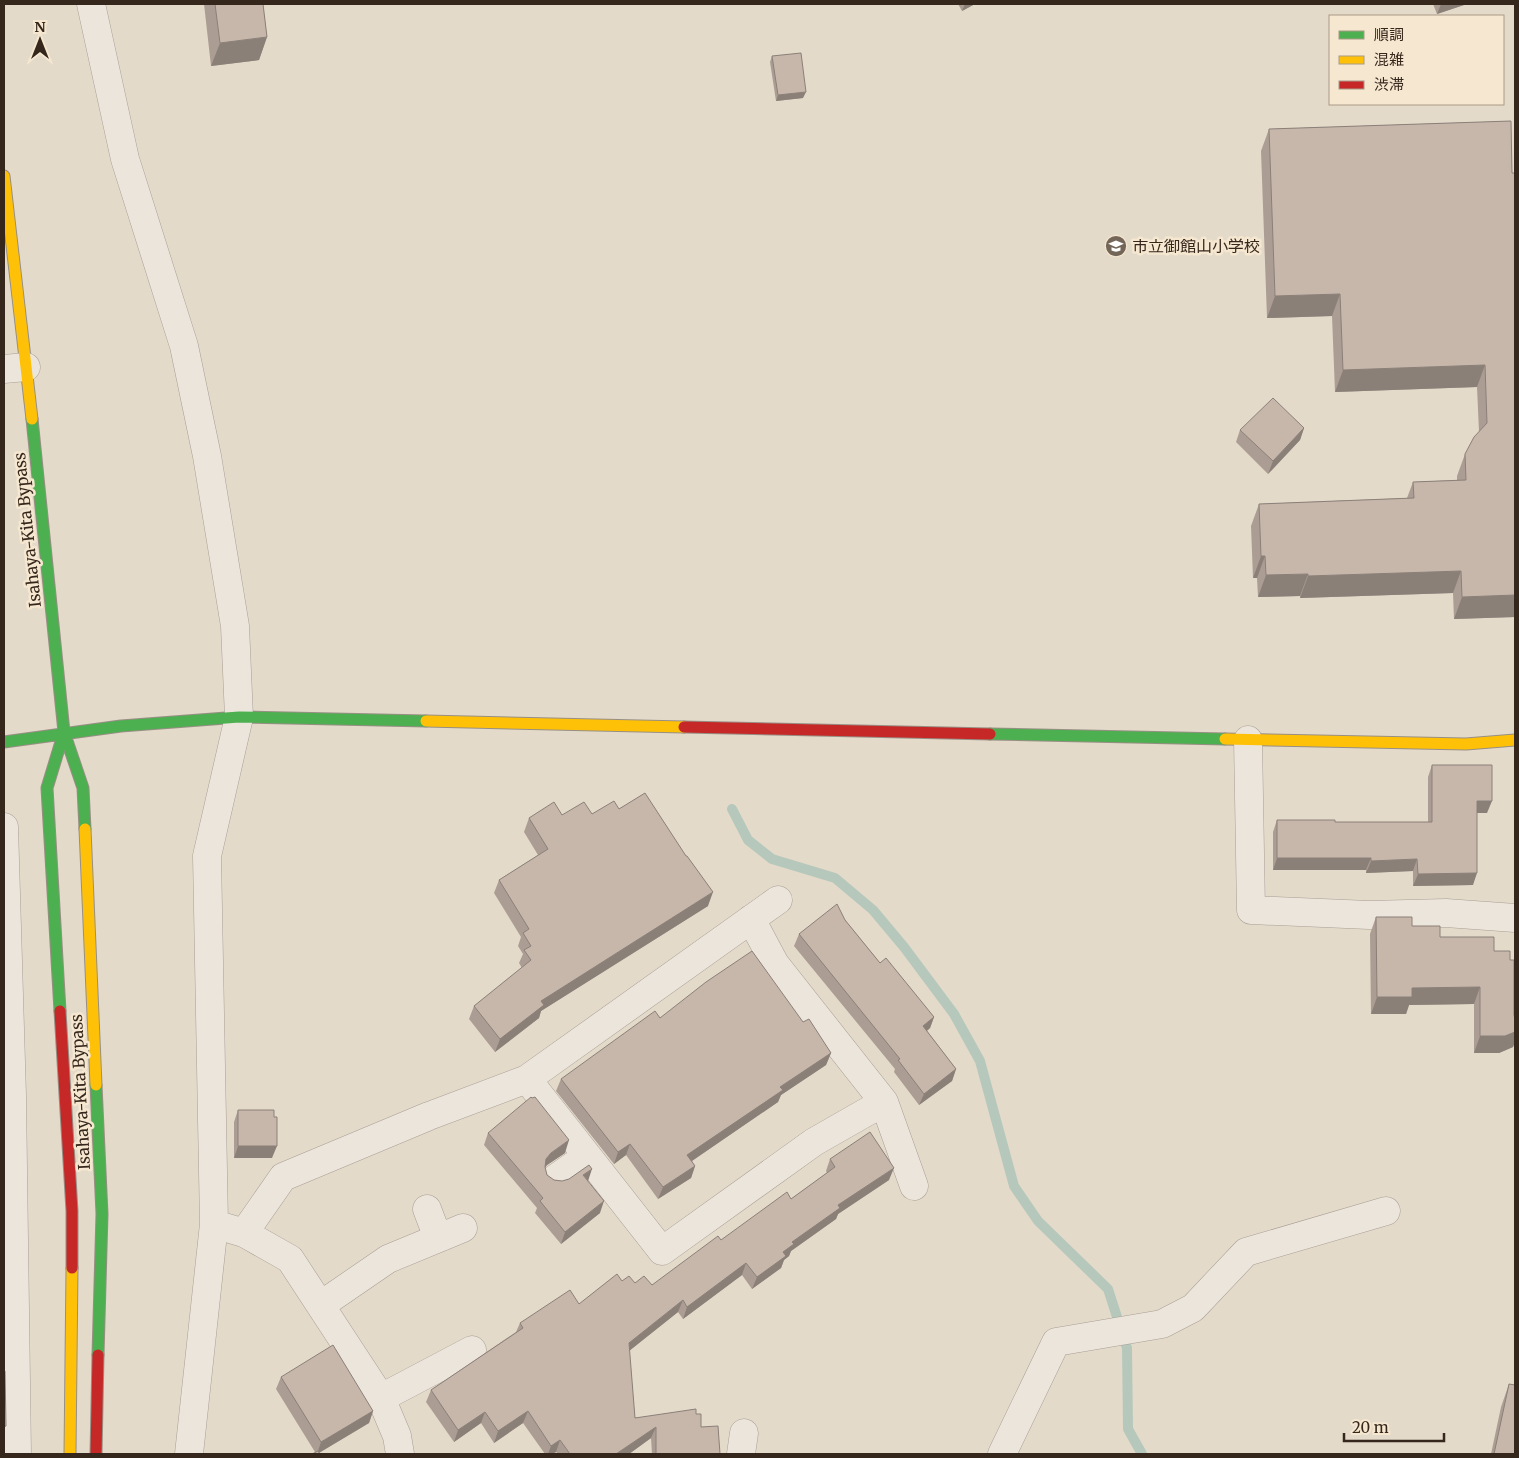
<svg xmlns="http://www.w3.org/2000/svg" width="1519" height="1458" font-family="Merriweather,'Noto Sans JP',serif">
	<rect width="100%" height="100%" fill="#e4daca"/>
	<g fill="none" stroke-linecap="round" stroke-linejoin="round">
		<!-- stream -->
		<path stroke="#b6c8bb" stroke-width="10" d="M732 809 748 840 772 859 835 878 873 910 904 947 954 1014 980 1061 1014 1186 1038 1221 1108 1289 1127 1348 1128 1429 1142 1454"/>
		<!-- street casing -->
		<g stroke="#a99f94" stroke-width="29">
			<path id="street" d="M91 4 125 159 184 346 207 456 235 626 239 717 207 856 214 1224 189 1454
				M4 369 26 367
				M1248 740 1251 910 1369 915 1446 913 1515 918
				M4 827 12 1096 17 1454
				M751 919 775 964 884 1102 914 1186
				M527 1079 662 1251 814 1142 884 1102
				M556 1178 587 1156
				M427 1209 438 1238
				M214 1224 244 1233 283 1177 429 1116 527 1079 778 900
				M244 1233 290 1259 381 1398 397 1436 400 1454
				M321 1305 388 1259 463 1228
				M381 1398 472 1350
				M741 1454 744 1433
				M1002 1454 1056 1342 1162 1324 1193 1308 1246 1252 1386 1211"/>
		</g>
		<!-- fast casing -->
		<g stroke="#988f84" stroke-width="13">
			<path id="fast" d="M32 419 64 732 83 788 85 829
				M990 734 1225 739
				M4 742 121 726 239 717 426 721
				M60 1011 47 788 64 732
				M96 1085 102 1214 98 1355"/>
		</g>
		<!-- slow casing -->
		<g stroke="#988f84" stroke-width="13">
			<path id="slow" d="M4 176 32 419
				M426 721 684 727
				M1225 739 1466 744 1515 740
				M85 829 96 1085
				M70 1454 72 1268"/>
		</g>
		<!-- jam casing -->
		<g stroke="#988f84" stroke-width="13">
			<path id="jam" d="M684 727 990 734
				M60 1011 72 1211V1268
				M96 1454 98 1355"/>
		</g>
		<!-- street -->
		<use href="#street" stroke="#ece5dc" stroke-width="28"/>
		<!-- fast -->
		<use href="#fast" stroke="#4caf50" stroke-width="11"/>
		<!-- slow -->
		<use href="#slow" stroke="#ffc107" stroke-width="11"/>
		<!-- jam -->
		<use href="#jam" stroke="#c62828" stroke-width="11"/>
	</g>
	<!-- wall -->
	<path fill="#ab9d93" d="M204 4H263L267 37 259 60 211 66Z
		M958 4H975L962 11Z
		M1433 4H1467L1437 14Z
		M772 56 803 98 776 101 770 62Z
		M1511 121 1515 617 1454 619 1453 593 1300 598V596L1258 597 1257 578H1253L1251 526 1259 504 1407 498 1413 482 1457 480V476L1465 454 1479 432 1477 387 1335 392 1332 316 1267 318 1261 151 1269 129Z
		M1304 428 1300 440 1268 474 1236 442 1240 430Z
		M1432 765 1487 813H1477L1473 885 1413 886V871L1366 873V870H1273V832L1277 820 1335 822H1428V777Z
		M619 809 708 906 541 1011 539 1018 495 1052 469 1019 474 1006 522 968 519 963 523 954 518 946 521 937 494 893 499 880 538 855 524 832 529 818 562 815 592 814Z
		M1376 917 1412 926 1440 937 1494 951 1515 1019V1042L1513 1047 1499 1053H1474V1004L1409 1005 1406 1014H1371L1370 934Z
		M845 920 880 963 934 1017 930 1028 927 1031 956 1069 952 1081 919 1105 894 1072 895 1069 794 946 799 934Z
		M660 1018 803 1022 831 1053 826 1065 781 1095 778 1102 692 1161 695 1166 691 1178 658 1199 626 1155 614 1164 556 1091 561 1079Z
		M238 1110 272 1158H234V1122Z
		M488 1133 565 1153 547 1165 545 1168 547 1175 554 1180 562 1181H588L600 1213 561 1244 535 1213 537 1208 484 1145Z
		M830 1159 889 1180 838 1214 836 1219 791 1251 789 1256 784 1260 781 1268 752 1289 742 1275 683 1319 678 1312 629 1351 635 1418 696 1414 701 1427 720 1454H652L651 1438 629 1454H558L556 1452 552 1454H545L523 1423 494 1443 481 1423 454 1442 426 1402 431 1390 516 1332 520 1323 579 1304 622 1281 652 1285 721 1240 791 1199 827 1173 826 1171Z
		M281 1377 373 1411 369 1423 319 1453 315 1452 276 1389Z
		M1509 1384 1515 1454H1491L1501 1407Z"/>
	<!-- shaded-wall -->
	<path fill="#8b8078" d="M965 4H975L962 11Z
		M1441 4H1467L1437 14Z
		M267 37 259 60 211 66 220 43Z
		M806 92 803 98 776 101 778 95Z
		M1340 294 1332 316 1267 318 1275 296Z
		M1485 365 1477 387 1335 392 1343 370Z
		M1304 428 1300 440 1268 474 1273 461Z
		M1261 556H1265L1257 578H1253Z
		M1461 571 1453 593 1300 598 1308 576Z
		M1308 574 1300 596 1258 597 1266 575Z
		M1515 595V617L1454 619 1462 597Z
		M1477 801H1492L1487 813H1472Z
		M1277 858H1371L1366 870H1273Z
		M1417 859 1413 871 1366 873 1371 861Z
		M1477 873 1473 885 1413 886 1418 874Z
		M713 892 708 906 541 1011 539 1018 495 1052 500 1039 541 1001Z
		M1480 987 1474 1004 1409 1005 1406 1014H1371L1377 997 1412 988Z
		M934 1017 930 1028 919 1037 923 1026Z
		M1515 1032V1042L1513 1047 1499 1053H1474L1480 1036Z
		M831 1053 826 1065 781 1095 778 1102 683 1167 687 1155 780 1087Z
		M956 1069 952 1081 919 1105 924 1094Z
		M569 1140 565 1153 547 1165 542 1171 546 1159 551 1153Z
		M630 1144 626 1155 614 1164 618 1152Z
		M238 1146H277L272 1158H234Z
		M695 1166 691 1178 658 1199 663 1187Z
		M894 1168 889 1180 838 1214 836 1219 791 1251 789 1256 784 1260 781 1268 752 1289 757 1277 783 1252 792 1242 838 1205Z
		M592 1169 588 1181 583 1175Z
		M604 1201 600 1213 561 1244 565 1232Z
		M746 1263 742 1275 683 1319 687 1307Z
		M683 1300 678 1312 624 1355 629 1343Z
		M373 1411 369 1423 317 1454 321 1442Z
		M528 1411 523 1423 494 1443 498 1431Z
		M485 1412 481 1423 454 1442 458 1430Z
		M656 1427 651 1438 629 1454H616Z
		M560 1440 556 1452 552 1454H548L551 1446Z"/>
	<!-- building -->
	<path fill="#c7b7ab" stroke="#8b8078" d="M215 4H263L267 37 220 43Z
		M801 53 806 92 778 95 772 56Z
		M1511 121 1512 173H1515V595L1462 597 1461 571 1308 576V574L1266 575 1265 556H1261L1259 504 1414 498 1413 482 1466 480 1465 454 1474 437 1487 423 1485 365 1343 370 1340 294 1275 296 1269 129Z
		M1273 398 1304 428 1273 461 1240 430Z
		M1432 765H1492V801H1477V873L1418 874 1417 859 1371 861V858H1277V820H1335V822H1432Z
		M645 793 686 856H687L713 892 541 1001 544 1005 500 1039 474 1006 531 960 524 950 531 946 523 933 529 929 499 880 548 849 529 818 554 802 562 815 584 802 592 814 614 801 619 809Z
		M837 904 845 920 880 963 886 958 934 1017 923 1026 956 1069 924 1094 898 1060 900 1059 799 934Z
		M1376 917H1412V926H1440V937H1494V951H1510V960H1514V1015L1515 1019V1032L1505 1036H1480V987L1412 988V997H1377Z
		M752 951 803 1022 809 1019 831 1053 780 1087 783 1090 687 1155 695 1166 663 1187 630 1144 618 1152 561 1079 655 1011 660 1018 706 982Z
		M531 1097 532 1098 535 1097 569 1140 551 1153 546 1159 545 1167 547 1175 554 1180 562 1181 569 1179 589 1165 592 1169 583 1175 604 1201 565 1232 540 1201 543 1198 488 1133Z
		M238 1110H274V1117H277V1146H238Z
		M870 1132 894 1168 838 1205 840 1208 792 1242 794 1244 783 1252 786 1256 757 1277 746 1263 687 1307 683 1300 629 1343 635 1418 696 1409V1414H701V1427L718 1426 720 1454H656V1427L616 1454H570L560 1440 551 1446 528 1411 498 1431 485 1412 458 1430 431 1390 523 1328 520 1323 570 1290 579 1304 617 1274 622 1281 629 1276 635 1283 644 1276 652 1285 718 1236 721 1240 787 1192 791 1199 835 1167 830 1159Z
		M333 1345 373 1411 321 1442 281 1377Z
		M4 1371H5L6 1426 4 1427Z
		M1509 1384 1515 1385V1454H1494Z
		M318 1451 320 1454H312Z"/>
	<!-- icons -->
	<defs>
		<g id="school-disc" transform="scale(1.125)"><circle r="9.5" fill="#736659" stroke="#f5e7d0"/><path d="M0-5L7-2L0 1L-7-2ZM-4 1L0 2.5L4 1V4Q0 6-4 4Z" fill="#fff"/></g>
	</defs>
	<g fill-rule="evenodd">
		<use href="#school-disc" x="1116" y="246"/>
	</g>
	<g text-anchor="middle" stroke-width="5" stroke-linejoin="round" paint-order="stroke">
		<!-- poi labels -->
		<g font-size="16" fill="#36271c" stroke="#f5e7d0" text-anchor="start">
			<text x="1132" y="252">市立御館山小学校</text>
		</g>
		<!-- street labels -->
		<g font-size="16" fill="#36271c" stroke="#f5e7d0">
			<text transform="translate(27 530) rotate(-96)" y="6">Isahaya-Kita Bypass</text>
			<text transform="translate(80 1092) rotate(-93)" y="6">Isahaya-Kita Bypass</text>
		</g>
	</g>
	<!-- border -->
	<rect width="1519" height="1458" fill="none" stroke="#36271c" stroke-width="10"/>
	<!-- legend -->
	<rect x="1329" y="15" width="175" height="90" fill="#f5e7d0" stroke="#a99a88"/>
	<rect x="1339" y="31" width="25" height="8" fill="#4caf50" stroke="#a99a88"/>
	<text x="1374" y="40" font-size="15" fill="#36271c">順調</text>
	<rect x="1339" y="56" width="25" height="8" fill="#ffc107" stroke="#a99a88"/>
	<text x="1374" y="65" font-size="15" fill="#36271c">混雑</text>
	<rect x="1339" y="81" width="25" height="8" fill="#c62828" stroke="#a99a88"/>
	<text x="1374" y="90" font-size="15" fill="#36271c">渋滞</text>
	<!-- north arrow -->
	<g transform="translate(40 40)" stroke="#f5e7d0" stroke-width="4" paint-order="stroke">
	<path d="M0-4L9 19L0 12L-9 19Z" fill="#36271c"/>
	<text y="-8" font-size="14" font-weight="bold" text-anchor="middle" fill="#36271c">N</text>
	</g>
	<!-- scale -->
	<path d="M1344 1433v8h100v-8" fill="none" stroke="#36271c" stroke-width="2.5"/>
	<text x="1352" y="1433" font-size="15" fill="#36271c" stroke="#f5e7d0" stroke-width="4" paint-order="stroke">20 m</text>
</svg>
